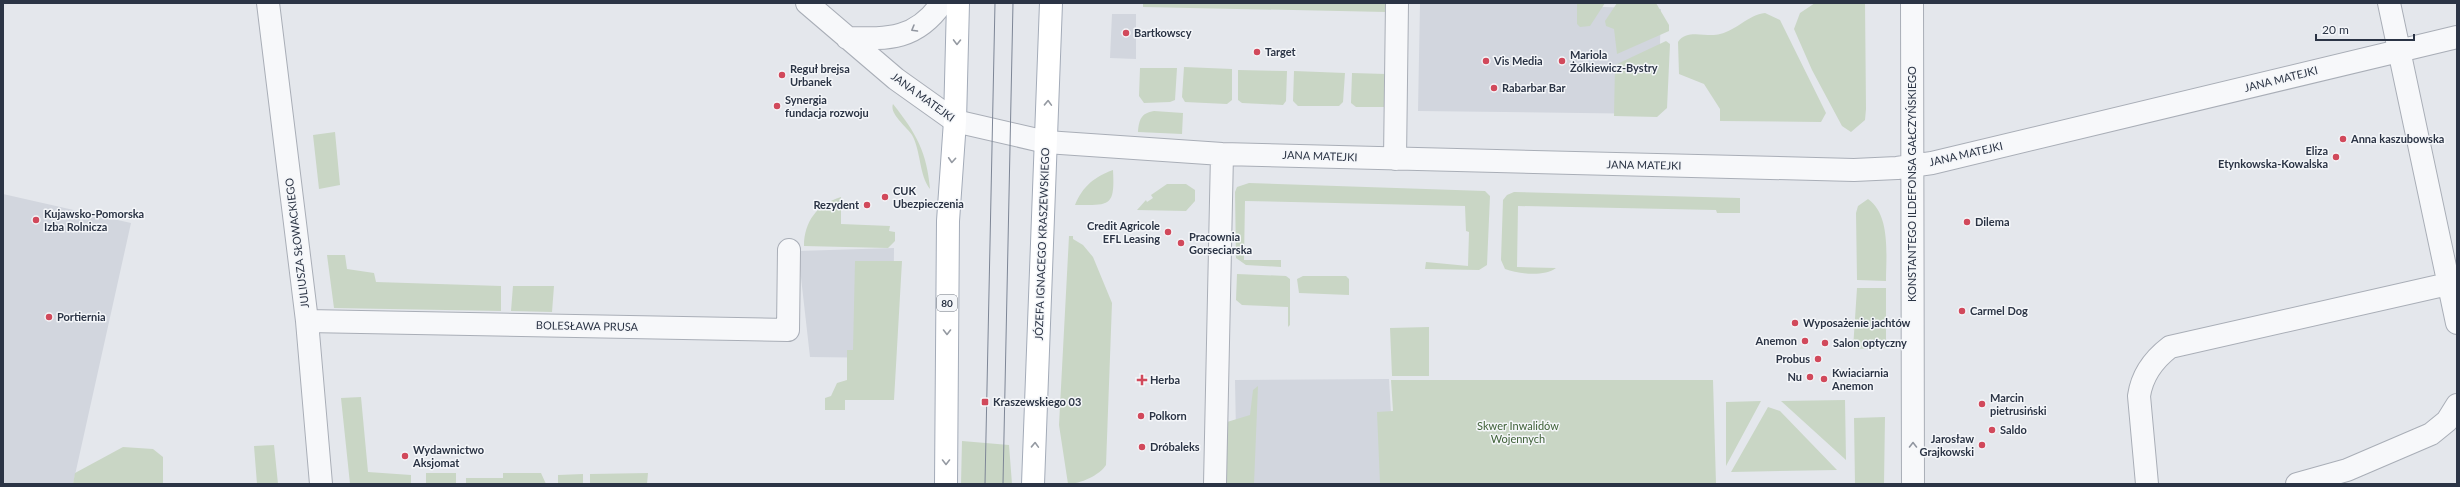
<svg xmlns="http://www.w3.org/2000/svg" width="2460" height="487" font-family="Lato,sans-serif">
	<rect width="100%" height="100%" fill="#e4e7ec"/>
	<!-- built -->
	<path fill="#d2d6de" d="M1420 3H1577L1578 6 1661 9 1658 114 1418 111Z
		M1112 14H1136V59L1110 58Z
		M3 194 131 223 73 484H3Z
		M894 248 893 358 810 357 798 251Z
		M1389 379 1395 484H1237L1235 380Z"/>
	<!-- green -->
	<path fill="#c9d6c5" d="M1143 3H1386V12L1143 7Z
		M1577 3H1605L1590 26 1580 27 1577 24Z
		M1617 3H1656L1669 25V31L1617 54 1614 29 1606 26 1605 21Z
		M1815 3H1865L1866 109 1865 120 1851 132 1842 126 1812 70 1794 29 1800 13Z
		M1765 13 1780 20 1826 113 1821 122 1720 121V109L1704 84 1679 74 1678 42C1687 28 1707 38 1720 34 1737 30 1748 15 1765 13Z
		M1666 41 1670 44 1667 108 1657 117 1614 116 1615 65Z
		M1184 67 1232 69V100L1227 104 1185 102 1182 97Z
		M1140 68H1177L1175 100 1170 102 1144 103 1139 96Z
		M1238 70 1287 71 1286 101 1283 105 1242 103 1238 100Z
		M1294 71 1345 73 1343 102 1339 106H1298L1293 101Z
		M1352 73 1386 74V107H1356L1351 103Z
		M893 104C916 133 927 152 930 189 919 175 921 151 912 135 907 127 889 114 893 104Z
		M1154 111 1183 113 1182 134 1138 132C1139 120 1141 113 1154 111Z
		M335 132 340 185 319 189 313 135Z
		M1113 170C1115 207 1110 205 1075 205 1083 186 1094 177 1113 170Z
		M1249 183 1485 191 1490 196 1487 265 1479 270 1425 269 1426 262 1468 266 1469 232 1466 231 1465 206 1245 201 1244 260H1281V267L1246 265 1236 258 1235 192 1237 187Z
		M1167 184H1186L1195 190V201L1186 211 1137 210 1146 200 1147 202 1153 198 1151 195Z
		M1514 192 1740 198V213H1717L1716 210 1518 206 1517 267 1556 268C1544 277 1519 274 1505 269L1501 260 1503 200 1507 195Z
		M841 197V224L890 226 889 231 895 232V241L888 248 804 246C804 222 817 204 841 197Z
		M1868 199C1891 215 1886 256 1886 281L1857 280 1856 213 1858 206Z
		M1069 236H1073V239L1083 245 1093 257 1112 303 1106 465C1100 475 1080 484 1068 484L1059 425Z
		M327 255H345L347 269 374 273 376 282 501 286V311L334 308Z
		M855 261H902L894 400H845V410H825V398L831 396 837 383 847 380V350H853Z
		M1237 274 1286 276 1290 279V325L1288 327V307L1242 305 1236 300Z
		M1303 276H1346L1349 279V295L1299 293 1297 279Z
		M513 286H554L552 312 511 311Z
		M1857 288H1886V348L1853 349Z
		M1429 327V376H1392L1390 328Z
		M1391 380H1713L1716 484H1380L1377 412 1393 411Z
		M1258 386 1254 484H1224L1227 422 1250 415 1253 390Z
		M361 397 368 472 411 475V484H350L341 398Z
		M1845 400 1846 460 1781 401Z
		M1761 401 1726 466V402Z
		M1768 407 1780 411 1837 470 1731 472Z
		M1885 417 1884 484H1855L1854 418Z
		M962 441 1009 445 1012 484H961Z
		M274 445 278 484H257L254 446Z
		M123 447 153 449 163 457V484H73L75 473Z
		M426 473H456V484H426Z
		M503 473H541L546 484H466V478H503Z
		M648 473 647 484H590V474Z
		M583 474V484H558V475Z"/>
	<g fill="none" stroke-linecap="round" stroke-linejoin="round">
		<!-- street casing -->
		<g stroke="#a9aeb7" stroke-width="24">
			<path id="street" d="M268 3 307 321 321 484
				M807 3 896 79 955 121 1046 142 1222 154 1854 170 1897 168 1932 163 2457 37
				M1912 3 1913 484
				M2389 3 2457 323
				M847 38C889 39 916 40 942 3
				M1395 159 1397 3
				M307 321 788 330 789 250
				M1215 484 1222 154
				M2147 484 2139 396C2142 375 2153 360 2170 347L2448 284
				M2297 484 2347 470 2431 434 2447 421 2457 405"/>
		</g>
		<!-- primary casing -->
		<g stroke="#a3abb8" stroke-width="24">
			<path id="primary" d="M946 484 948 221 955 121 958 3
				M1033 484 1051 3"/>
		</g>
		<!-- street -->
		<use href="#street" stroke="#f7f8fa" stroke-width="22"/>
		<!-- primary -->
		<use href="#primary" stroke="#fff" stroke-width="22"/>
		<!-- tram -->
		<path stroke="#7d8696" stroke-width="1" d="M985 484 995 3
			M1003 484 1013 3"/>
	</g>
	<!-- one-way arrows -->
	<defs><path id="oneway-chevron" d="M-2-3.5L2.5 0L-2 3.5" fill="none" stroke-width="1.6" stroke-linecap="round" stroke-linejoin="round"/></defs>
	<g stroke="#9196a0">
		<use href="#oneway-chevron" transform="translate(914 29) rotate(150)"/>
		<use href="#oneway-chevron" transform="translate(1913 445) rotate(-90)"/>
	</g>
	<g stroke="#959aa2">
		<use href="#oneway-chevron" transform="translate(957 42) rotate(91)"/>
		<use href="#oneway-chevron" transform="translate(1048 103) rotate(-88)"/>
		<use href="#oneway-chevron" transform="translate(952 160) rotate(94)"/>
		<use href="#oneway-chevron" transform="translate(947 332) rotate(90)"/>
		<use href="#oneway-chevron" transform="translate(1035 445) rotate(-88)"/>
		<use href="#oneway-chevron" transform="translate(946 462) rotate(90)"/>
	</g>
	<!-- markers -->
	<g fill="#d1495b" stroke="#f4f6f9" stroke-width="1.5">
		<circle cx="1126" cy="33" r="4"/>
		<circle cx="1257" cy="52" r="4"/>
		<circle cx="1486" cy="61" r="4"/>
		<circle cx="1562" cy="61" r="4"/>
		<circle cx="782" cy="75" r="4"/>
		<circle cx="1494" cy="88" r="4"/>
		<circle cx="777" cy="106" r="4"/>
		<circle cx="2343" cy="139" r="4"/>
		<circle cx="2336" cy="157" r="4"/>
		<circle cx="885" cy="197" r="4"/>
		<circle cx="867" cy="205" r="4"/>
		<circle cx="36" cy="220" r="4"/>
		<circle cx="1967" cy="222" r="4"/>
		<circle cx="1168" cy="232" r="4"/>
		<circle cx="1181" cy="243" r="4"/>
		<circle cx="1962" cy="311" r="4"/>
		<circle cx="49" cy="317" r="4"/>
		<circle cx="1795" cy="323" r="4"/>
		<circle cx="1805" cy="341" r="4"/>
		<circle cx="1825" cy="343" r="4"/>
		<circle cx="1818" cy="359" r="4"/>
		<circle cx="1810" cy="377" r="4"/>
		<circle cx="1824" cy="379" r="4"/>
		<path d="M1140 374h4v4h4v4h-4v4h-4v-4h-4v-4h4z"/>
		<rect x="981" y="398" width="8" height="8" rx="2"/>
		<circle cx="1982" cy="404" r="4"/>
		<circle cx="1141" cy="416" r="4"/>
		<circle cx="1992" cy="430" r="4"/>
		<circle cx="1982" cy="445" r="4"/>
		<circle cx="1142" cy="447" r="4"/>
		<circle cx="405" cy="456" r="4"/>
	</g>
	<g text-anchor="middle" stroke-width="3" stroke-linejoin="round" paint-order="stroke">
		<!-- shield labels -->
		<rect fill="#f4f6f9" stroke="#676e7b" stroke-width="1" x="937" y="295" width="20" height="16" rx="3"/>
		<g font-size="10" font-weight="bold" fill="#2b3445">
			<text x="947" y="307">80</text>
		</g>
		<!-- poi labels -->
		<g font-size="11" font-weight="bold" fill="#2b3445" stroke="#f4f6f9" text-anchor="start">
			<text x="1134" y="37">Bartkowscy</text>
			<text x="1265" y="56">Target</text>
			<text x="1570" y="59">Mariola<tspan x="1570" dy="13">Żólkiewicz-Bystry</tspan></text>
			<text x="1494" y="65">Vis Media</text>
			<text x="790" y="73">Reguł brejsa<tspan x="790" dy="13">Urbanek</tspan></text>
			<text x="1502" y="92">Rabarbar Bar</text>
			<text x="785" y="104">Synergia<tspan x="785" dy="13">fundacja rozwoju</tspan></text>
			<text x="2351" y="143">Anna kaszubowska</text>
			<text x="2328" y="155" text-anchor="end">Eliza<tspan x="2328" dy="13">Etynkowska-Kowalska</tspan></text>
			<text x="893" y="195">CUK<tspan x="893" dy="13">Ubezpieczenia</tspan></text>
			<text x="859" y="209" text-anchor="end">Rezydent</text>
			<text x="44" y="218">Kujawsko-Pomorska<tspan x="44" dy="13">Izba Rolnicza</tspan></text>
			<text x="1975" y="226">Dilema</text>
			<text x="1160" y="230" text-anchor="end">Credit Agricole<tspan x="1160" dy="13">EFL Leasing</tspan></text>
			<text x="1189" y="241">Pracownia<tspan x="1189" dy="13">Gorseciarska</tspan></text>
			<text x="1970" y="315">Carmel Dog</text>
			<text x="57" y="321">Portiernia</text>
			<text x="1803" y="327">Wyposażenie jachtów</text>
			<text x="1797" y="345" text-anchor="end">Anemon</text>
			<text x="1833" y="347">Salon optyczny</text>
			<text x="1810" y="363" text-anchor="end">Probus</text>
			<text x="1832" y="377">Kwiaciarnia<tspan x="1832" dy="13">Anemon</tspan></text>
			<text x="1802" y="381" text-anchor="end">Nu</text>
			<text x="1150" y="384">Herba</text>
			<text x="1990" y="402">Marcin<tspan x="1990" dy="13">pietrusiński</tspan></text>
			<text x="993" y="406">Kraszewskiego 03</text>
			<text x="1149" y="420">Polkorn</text>
			<text x="2000" y="434">Saldo</text>
			<text x="1974" y="443" text-anchor="end">Jarosław<tspan x="1974" dy="13">Grajkowski</tspan></text>
			<text x="1150" y="451">Dróbaleks</text>
			<text x="413" y="454">Wydawnictwo<tspan x="413" dy="13">Aksjomat</tspan></text>
		</g>
		<!-- street labels -->
		<g font-size="11" fill="#2b3445" stroke="#f4f6f9">
			<text transform="translate(2281 79) rotate(-14)" y="4">JANA MATEJKI</text>
			<text transform="translate(923 97) rotate(36)" y="4">JANA MATEJKI</text>
			<text transform="translate(1966 154) rotate(-13)" y="4">JANA MATEJKI</text>
			<text transform="translate(1320 156) rotate(2)" y="4">JANA MATEJKI</text>
			<text transform="translate(1644 165) rotate(1)" y="4">JANA MATEJKI</text>
			<text transform="translate(1912 184) rotate(-90)" y="4">KONSTANTEGO ILDEFONSA GAŁCZYŃSKIEGO</text>
			<text transform="translate(297 243) rotate(-97)" y="4">JULIUSZA SŁOWACKIEGO</text>
			<text transform="translate(1042 244) rotate(-88)" y="4">JÓZEFA IGNACEGO KRASZEWSKIEGO</text>
			<text transform="translate(587 326) rotate(1)" y="4">BOLESŁAWA PRUSA</text>
		</g>
		<!-- park labels -->
		<g font-size="11" fill="#3f6138" stroke="#f4f6f9">
			<text x="1518" y="430">Skwer Inwalidów<tspan x="1518" dy="13">Wojennych</tspan></text>
		</g>
	</g>
	<!-- border -->
	<rect width="2460" height="487" fill="none" stroke="#2b3445" stroke-width="8"/>
	<!-- scale -->
	<path d="M2316 34v6h98v-6" fill="none" stroke="#2b3445" stroke-width="2"/>
	<text x="2322" y="34" font-size="12" fill="#2b3445" stroke="#f4f6f9" stroke-width="3" paint-order="stroke">20 m</text>
</svg>
